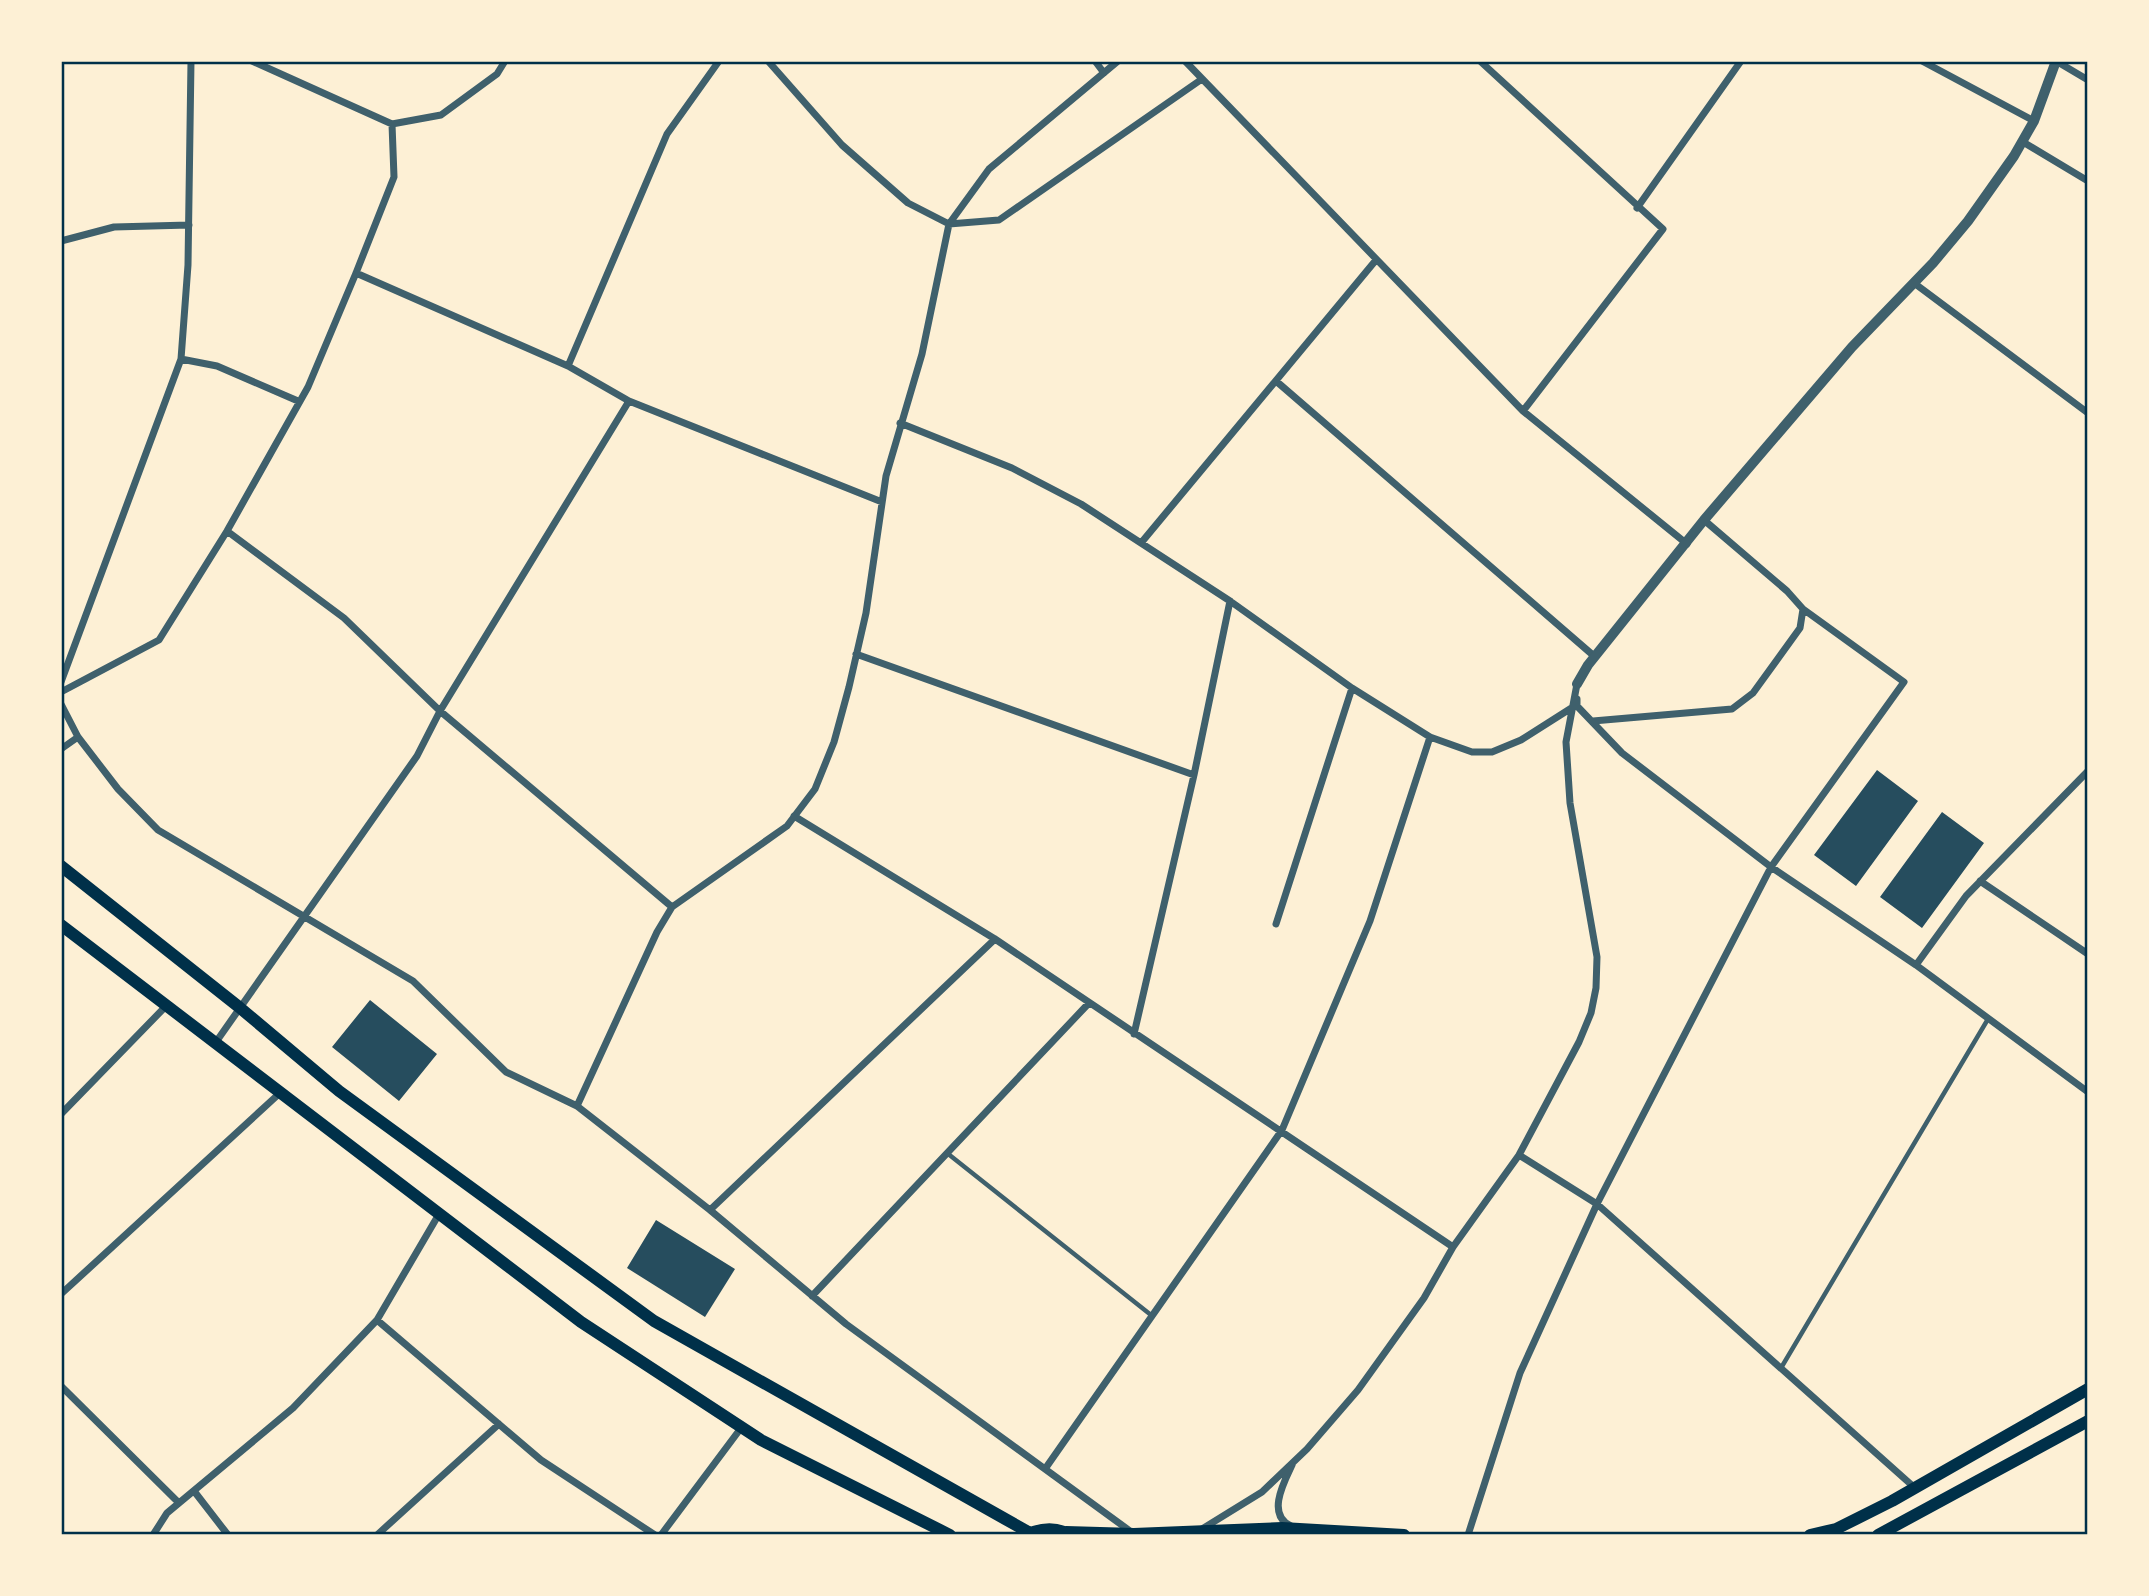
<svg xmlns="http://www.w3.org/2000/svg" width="2149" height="1596" font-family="'Asap Condensed',sans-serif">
	<rect width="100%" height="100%" fill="#fdf0d5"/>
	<!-- building -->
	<path fill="#264d5e" d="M1877 770 1918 801 1856 886 1814 855Z
		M1942 812 1984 843 1922 928 1880 897Z
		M370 1000 437 1054 399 1101 332 1047Z
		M656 1220 735 1269 705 1317 627 1268Z"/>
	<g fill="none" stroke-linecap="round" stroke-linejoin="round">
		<!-- service -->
		<path stroke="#3f606c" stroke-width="4.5" d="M947 1153 1151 1315
			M1781 1368 1988 1019"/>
		<!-- minor -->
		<path stroke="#3f606c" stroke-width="7" d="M768 61 842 145 908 203 949 224 999 220 1202 79
			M1095 61 1104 73
			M1185 61 1523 411 1687 544
			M1480 61 1663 229 1523 411
			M1922 61 2034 121
			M2056 61 2088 80
			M392 124 441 115 497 74 505 61
			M2023 142 2088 181
			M1637 208 1741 61
			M61 241 114 227 189 225
			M356 273 568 366 629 401 882 502
			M1914 283 2088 413
			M181 359 217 366 298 401
			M568 366 667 134 719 61
			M1276 381 1594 656
			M900 423 1012 468 1081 504 1230 601 1352 688 1430 737 1472 752H1492L1521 740 1573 707
			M227 531 344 618 440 711 672 907
			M1141 543 1376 260
			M856 654 1194 775
			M61 682 181 359 188 265 191 61
			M61 692 159 640 227 531 308 387 356 273 394 177 392 124 252 61
			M1577 699V706L1622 753 1771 867 1916 965 2088 1092
			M61 704 78 737 118 789 158 830 413 981 506 1072 577 1106 710 1210 846 1324 1130 1531
			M1593 721 1732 709 1753 693 1800 628 1803 609 1787 591 1704 520
			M61 749 78 737
			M794 816 995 939 1453 1247
			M1980 881 2088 954
			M1276 924 1352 688
			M1916 965 1966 896 2088 771
			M1134 1034 1194 775 1230 601
			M216 1042 417 756 440 711 629 401
			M577 1106 657 932 672 907 787 826 815 789 834 742 849 687 866 613 886 476 922 354 949 224 989 169 1118 61
			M61 1114 167 1005
			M1519 1155 1597 1204 1915 1488
			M710 1210 995 939
			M61 1294 281 1092
			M812 1296 1089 1003
			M377 1320 541 1460 655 1535
			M61 1386 179 1503
			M1045 1469 1282 1130 1370 921 1430 737
			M194 1491 228 1535
			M1291 1526C1266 1515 1284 1482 1292 1465
			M1202 1529 1262 1492 1307 1449 1358 1390 1424 1298 1453 1247 1519 1155 1579 1042 1591 1013 1596 988 1597 957 1570 803 1566 742 1577 684
			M153 1535 167 1513 293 1408 377 1320 439 1214
			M377 1535 499 1424
			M661 1535 741 1428
			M1468 1535 1520 1373 1597 1204 1771 867 1904 682 1803 609"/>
		<!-- tertiary -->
		<path stroke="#3f606c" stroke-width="10" d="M1577 684 1588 665 1704 520 1852 347 1933 263 1968 221 2014 156 2034 121 2056 61"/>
		<!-- secondary -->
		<path stroke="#003049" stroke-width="12" d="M61 866 239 1007 339 1091 654 1321 1030 1533
			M61 925 581 1322 761 1440 950 1535
			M1066 1532 1134 1534 1282 1528 1404 1535
			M1026 1535C1041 1528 1055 1526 1070 1535
			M1810 1535 1836 1529 1892 1501 2088 1389
			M1878 1535 2088 1421"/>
	</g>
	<!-- border -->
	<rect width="2149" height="1596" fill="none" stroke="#fdf0d5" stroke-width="126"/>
	<rect x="63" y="63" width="2023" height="1470" fill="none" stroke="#003049" stroke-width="2.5"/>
</svg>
